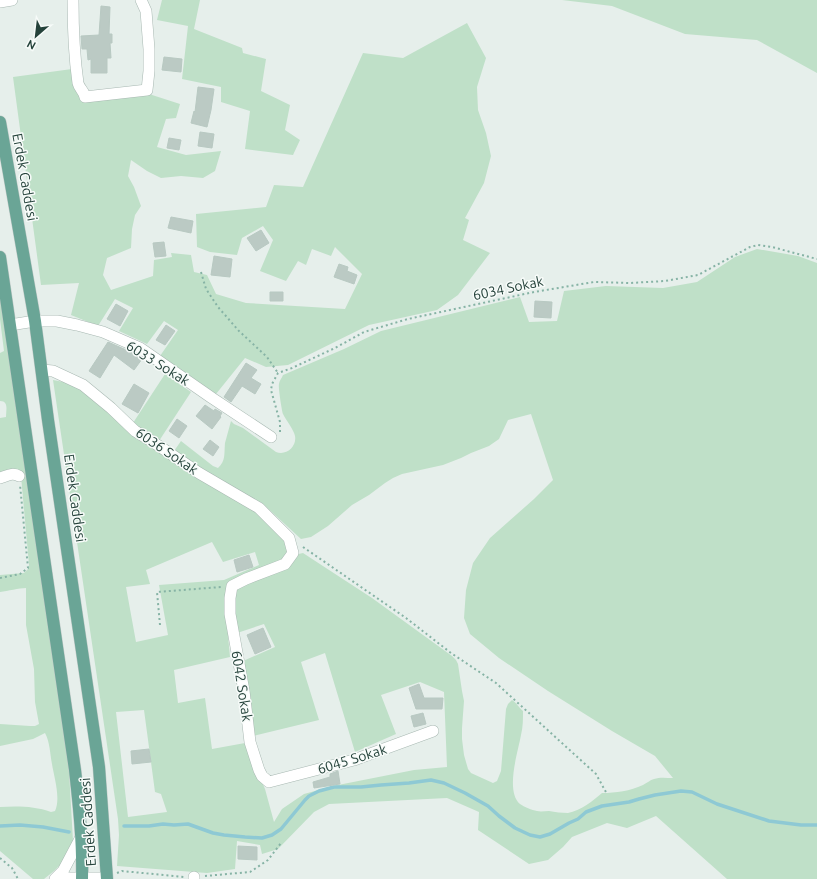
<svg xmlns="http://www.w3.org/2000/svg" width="817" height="879" font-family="Ubuntu,sans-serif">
	<rect width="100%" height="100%" fill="#e6efeb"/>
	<!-- green -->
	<path fill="#bfe0c8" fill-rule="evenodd" d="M162 0H200L194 29 242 48 243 53 266 59 261 91 290 105 285 130 300 140 293 155 245 149 250 111 221 102V87L182 79 188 26 157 20Z
		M562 0H817V73L757 40 685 34 612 6Z
		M467 23 486 58 477 87 478 110 486 133 491 156 484 183 465 218 469 220 463 240 490 253 458 295 437 310 369 325 288 365 266 367 245 358 216 394 160 356 178 330 164 321 147 344 119 331 133 308 115 299 98 326 71 315 79 283 41 285 13 77 72 69 84 99 149 94 180 104 176 118 166 119 157 147 186 155 221 151 215 171 203 178 181 176 161 178 147 171 131 160 128 176 134 187 141 206 135 215 132 229 131 248 107 258 103 275 111 290 153 276 154 260 172 257 171 253 191 255 194 272 207 275 216 294 246 303 345 309 362 274 335 247 331 256 312 249 306 265 298 261 286 281 260 271 273 240 263 226 242 238 237 255 210 252 197 247 196 214 266 207 274 185 303 187 363 53 403 58Z
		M757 249 798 256 817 263V879H727L656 816 627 828 607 823 572 837 563 847 548 860 529 864 478 830 479 812 447 798 329 804 314 812 278 849 262 854 260 845 237 841 235 869 207 873 117 866 119 835 118 819 53 380 69 383 87 392 255 510 282 536 288 549 285 557 303 553 372 598 452 656 456 660 458 664 462 691 464 701 462 728V739L464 755 468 769 471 773 493 783 497 781 501 771 506 709 508 704 512 700C517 703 518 707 523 711 523 719 523 727 521 735 518 752 505 791 520 804 524 807 532 810 537 811 541 812 545 811 549 811 555 812 562 813 568 813 580 811 594 800 602 793 616 793 630 791 643 785 647 783 650 780 654 779 660 777 666 778 673 778L655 756 612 731 548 691 499 658 470 634 464 618 466 590 473 563 490 538 534 499 553 480 531 414 508 420 499 439 489 446 471 453 461 458 443 465 402 474 393 478 385 483 369 495 352 505 328 526 311 537 301 539 262 503 246 496 174 451 181 441 213 466 218 468C226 461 224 453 225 443 227 436 229 428 231 421L234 424 243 428 276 452C286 456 297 447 295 436 294 430 286 420 283 414 282 411 278 387 279 384 279 381 282 378 283 375L344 349 381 331 520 297 529 322 557 321 564 291 606 286 663 288 697 282 735 257ZM212 542 223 562 255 552 259 565 224 580 159 585 168 635 136 642 126 587 150 584 146 570ZM264 624 275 647 243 661 253 736 319 720 301 662 325 653 355 752 396 734 381 695 420 682 444 692 447 767 414 770 333 786 304 794 282 809 274 822 265 789 245 743 212 749 205 698 178 703 174 670 230 657 228 636ZM144 710 155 792 161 794 167 812 128 817 116 712Z
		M0 275 69 771 73 841 61 864 54 871 44 879H33L0 851V807C17 806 35 806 51 812L55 811C61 798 54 777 52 764 50 754 50 742 45 733L33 739 0 746V724L30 726H35L39 724 35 702 34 669 26 625V588C19 588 8 591 0 592V575L24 573 28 569 29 565 21 476 0 475V418L6 417C6 410 9 401 0 401V353L4 351 0 319Z
		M165 374 191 392 159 441 133 423Z"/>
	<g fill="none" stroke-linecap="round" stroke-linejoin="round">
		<!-- stream -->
		<path stroke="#8ec9d4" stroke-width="3.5" d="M0 826 20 825 43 827 69 832
			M124 826H149L163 824 174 825 188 824 213 833 224 835 245 837 262 838 272 835 281 829 305 800 309 796 319 791 334 787H361L381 785 409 783 431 780 444 783 465 793 488 806 499 816 515 828 530 835 540 837 550 834 569 823 578 819 586 812 602 806 629 802 639 799 655 795 681 791 692 792 717 804 769 821 801 825H817"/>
	</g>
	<!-- building -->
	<path fill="#bbcac4" stroke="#b8c9c2" d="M101 6 110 7 109 34H112V43H110L111 58H107V73H91V59L88 60 87 49H82L81 36 99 35Z
		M164 57 182 59 181 72 162 70Z
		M198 87 214 89 211 110 207 127 191 123 194 111 195 112Z
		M200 132 214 134 212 148 198 146Z
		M169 138 181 140 179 150 167 148Z
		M171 217 193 221 191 233 168 228Z
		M261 230 269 243 256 251 247 238Z
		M164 242 166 256 155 257 153 243Z
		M214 256 232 259 230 277 211 275Z
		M339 264 348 267 347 271 357 275 354 284 334 277Z
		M270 292H283V301H270Z
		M535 301 552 302 551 318 534 317Z
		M116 304 128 311 120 326 107 319Z
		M166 325 175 331 165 345 156 340Z
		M108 342 133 353 142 359 134 370 114 355 100 378 89 371Z
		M246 363 257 370 251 378 261 384 255 394 242 386 231 402 224 397Z
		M134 384 149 393 138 413 122 404Z
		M205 405 214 411 215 409 222 413 220 416 221 417 212 429 196 416Z
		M177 419 187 426 179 438 169 431Z
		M210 440 219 447 213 456 203 449Z
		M249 555 253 567 237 572 234 560Z
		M263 628 271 647 255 654 247 635Z
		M419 684 424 698H443L442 709H416L409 688Z
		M423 713 426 724 414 727 411 716Z
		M149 749 151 762 132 764 131 751Z
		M338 771 340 784 314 788 313 782 330 777V774Z
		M238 846 257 847V860L238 859Z"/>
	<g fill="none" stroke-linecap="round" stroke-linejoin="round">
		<!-- minor casing -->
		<g stroke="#a8b8b2" stroke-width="12">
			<path id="minor" d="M73 0C73 28 74 55 78 83 79 88 84 91 85 97L147 90 149 71V49L146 11 141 0
				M0 2 12 0
				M10 325 35 321H57L77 325 103 332 140 348 212 398 271 437
				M42 370 53 371 83 385 111 408 135 431 150 440 199 473 259 508 289 538 293 553 285 564 246 579 232 586 230 598V614L244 691 250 742 259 770 262 776 269 782 354 760 433 731
				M0 478C7 476 12 472 19 476
				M56 878H107
				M55 879 63 871 81 837
				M194 879V877"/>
		</g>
		<!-- major casing -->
		<g stroke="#c2cac8" stroke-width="13">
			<path id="major" d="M0 122 35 321 48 420 99 767 107 879
				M0 257 75 770C79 806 83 843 82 879"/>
		</g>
		<!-- path -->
		<path stroke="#86b3a5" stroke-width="2" stroke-dasharray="2 3" stroke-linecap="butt" d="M201 272 206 289 218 307 239 331 267 357 278 373
			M280 432V422L271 390 272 384 278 373 292 368 335 348 364 332 408 319 534 292 594 282 630 283 665 281 698 275 750 247 758 245 772 247 817 259
			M303 547 406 618 451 653 496 683 596 774 607 794
			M0 578 20 574 28 568 20 485
			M160 625 157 592 221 587
			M0 858 12 868 18 879
			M117 873 122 871 184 877
			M205 876 250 872 268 860 281 843"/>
		<!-- minor -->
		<use href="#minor" stroke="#fff" stroke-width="11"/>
		<!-- major -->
		<use href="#major" stroke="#6aa596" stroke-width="12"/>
	</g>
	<g text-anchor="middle" stroke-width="3" stroke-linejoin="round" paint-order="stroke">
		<!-- street labels -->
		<g font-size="14" fill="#24423a" stroke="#f7fbf9">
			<text transform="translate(25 177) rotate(80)" y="5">Erdek Caddesi</text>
			<text transform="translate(508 288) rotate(-12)" y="5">6034 Sokak</text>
			<text transform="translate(158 363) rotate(32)" y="5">6033 Sokak</text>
			<text transform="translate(167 451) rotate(34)" y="5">6036 Sokak</text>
			<text transform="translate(75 498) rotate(82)" y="5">Erdek Caddesi</text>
			<text transform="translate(242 686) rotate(81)" y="5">6042 Sokak</text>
			<text transform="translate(352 759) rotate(-17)" y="5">6045 Sokak</text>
			<text transform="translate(88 822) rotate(-94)" y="5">Erdek Caddesi</text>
		</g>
	</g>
	<!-- north arrow -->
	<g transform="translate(36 36) rotate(208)" stroke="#f7fbf9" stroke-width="3" paint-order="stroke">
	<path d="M0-3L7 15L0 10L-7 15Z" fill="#24423a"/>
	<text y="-6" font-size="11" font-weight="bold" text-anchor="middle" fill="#24423a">N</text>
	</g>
</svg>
